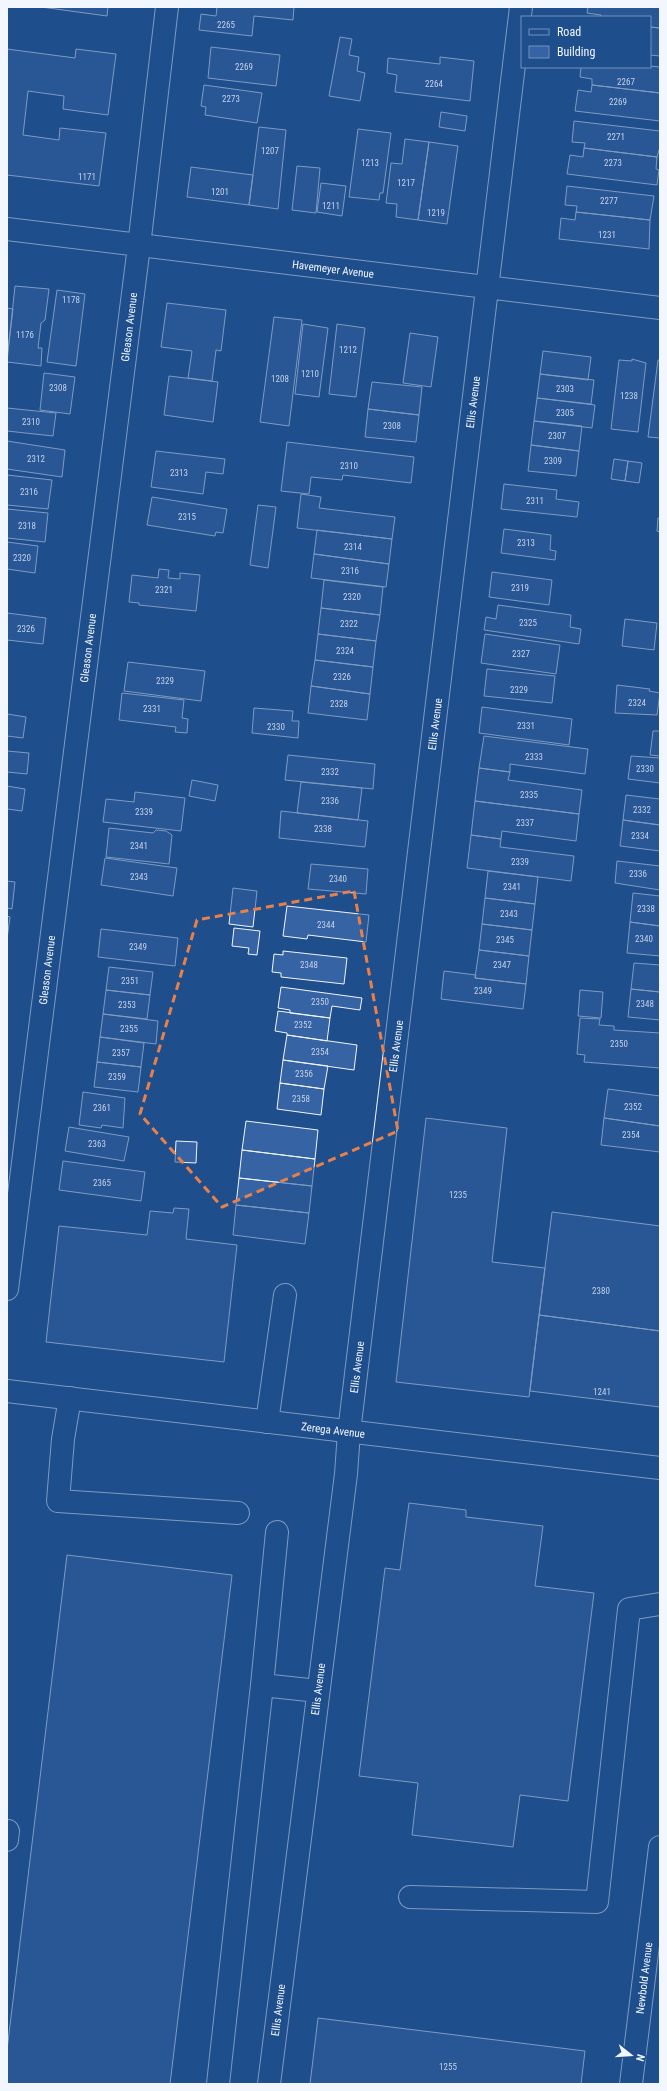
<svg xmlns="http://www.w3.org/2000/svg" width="667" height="2091" font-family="'Roboto Condensed',sans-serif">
	<rect width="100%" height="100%" fill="#1f4e8c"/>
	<!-- building -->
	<path fill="#3563a3" stroke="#f2f6ff" d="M41 7H108L107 16Z
		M217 7H294L293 20 254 16 252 36 199 30 201 14 216 16Z
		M588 7H660V28L650 27V17H600L601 15 587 13Z
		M650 27 660 28V56L650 55Z
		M340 37 352 39 349 55 359 57 357 71 365 73 360 101 329 96Z
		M211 47 280 55 276 86 208 78Z
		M7 49 75 58 76 49 116 54 108 115 63 109 64 96 28 91 23 135 59 140 60 128 106 133 99 186 7 175Z
		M440 57 474 61 470 101 395 92 397 75 387 73 388 58 440 64Z
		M650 66 660 67V93L592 85V79L580 77 581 67Z
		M204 85 262 93 257 123 205 115 206 107 201 106Z
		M592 85 660 93V121L575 111 578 90 591 92Z
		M441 112 467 116 465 131 439 127Z
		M574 121 660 131V147L657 157 584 148 585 143 572 142Z
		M259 127 286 130 278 209 249 205Z
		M358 129 391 133 383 193H380L379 200 349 197Z
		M405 139 429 142 418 220 396 217 397 204 386 203 391 163 402 164Z
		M429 142 458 146 447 224 418 220Z
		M584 148 657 157 656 169 659 170 657 185 567 174 570 155 583 157Z
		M297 166 320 168 316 213 292 210Z
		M191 167 253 175 249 205 187 197Z
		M321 183 346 186 342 216 317 212Z
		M567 186 654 196 650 220 576 212 577 206 565 205Z
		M576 212 650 220 649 249 559 239 561 218 575 220Z
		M15 286 49 289 45 320 41 323 38 348H42L41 366 7 362Z
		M57 290 85 294 76 366 47 362Z
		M167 303 226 310 221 351 216 350 212 381 188 378 192 351 161 347Z
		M7 308 13 309 7 357Z
		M274 317 302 320 289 426 260 422Z
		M303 324 328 328 319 397 295 394Z
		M337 324 365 328 356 397 329 394Z
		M410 333 438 337 431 387 403 383Z
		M543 351 591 357 588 380 540 374Z
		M632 359 646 363 638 432 611 429 619 360 632 361Z
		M658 360H660V438L648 437Z
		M44 373 75 377 70 414 40 410Z
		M540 374 594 380 591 404 537 398Z
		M169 376 218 382 213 422 164 415Z
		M372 382 422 387 419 415 368 409Z
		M537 398 595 405 592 428 534 421Z
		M7 408 56 413 53 436 7 431Z
		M368 409 419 415 416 442 365 437Z
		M534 421 582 426 579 451 531 445Z
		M7 441 65 450 62 477 7 469Z
		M287 442 414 457 411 483 343 475 342 480 311 477 309 494 281 491Z
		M531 445 579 451 576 476 528 471Z
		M156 451 225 459 223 474 206 472 203 494 151 487Z
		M614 459 628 461 625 481 611 479Z
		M628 461 642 463 639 483 625 481Z
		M7 475 52 480 48 509 7 505Z
		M504 484 557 490 556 499 579 502 577 517 501 509Z
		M301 494 321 497 319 508 395 517 392 539 297 528Z
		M152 497 227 509 223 533 216 532 215 536 147 525Z
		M258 505 276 507 268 568 250 565Z
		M7 509 48 513 45 542 7 538Z
		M658 518H660V532L657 531Z
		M504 529 551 535 550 550 556 551 555 560 501 553Z
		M317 530 392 539 389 564 314 554Z
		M7 542 38 546 35 573 7 569Z
		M314 554 389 564 386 587 311 578Z
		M159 569 169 570 168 578 180 579V573L200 575 196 611 139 605V603L129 602 132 575 158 578Z
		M492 572 552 580 549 605 489 597Z
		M324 580 383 587 380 615 321 608Z
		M498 605 571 615 570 627 581 629 579 644 484 630 486 617 496 619Z
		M321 608 380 615 376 641 318 634Z
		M7 613 46 618 43 644 7 640Z
		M625 619 657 623 654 650 622 646Z
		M318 634 376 641 373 667 315 660Z
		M485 634 560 645 556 674 481 663Z
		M315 660 373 667 370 694 311 686Z
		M128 662 205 671 201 701 124 691Z
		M487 669 555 676 552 703 484 696Z
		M617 685 650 689 649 691 660 693 657 715 615 713Z
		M311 686 370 694 367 720 308 713Z
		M122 693 184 700 182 718 188 719 187 733 175 732 176 727 119 720Z
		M482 707 572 719 569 745 479 733Z
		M254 708 293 711 292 721H299L298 738 252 733Z
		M7 714 26 717 23 738 7 736Z
		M653 731H660V756L650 755Z
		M484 736 588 749 585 774 510 764V772L479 768Z
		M7 751 29 753 27 774 7 772Z
		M288 755 375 764 373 789 285 780Z
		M631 756 660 758V783L628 779Z
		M479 768 510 772 508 780 582 790 579 814 475 801Z
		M192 780 218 785 215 801 189 796Z
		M301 782 362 788 358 820 297 813Z
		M7 786 25 789 22 811 7 809Z
		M135 792 185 798 181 831 103 822 106 799 134 802Z
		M626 795 660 799V825L623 820Z
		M475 801 579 814 576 841 502 831 501 839 471 835Z
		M281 811 368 821 365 847 279 838Z
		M623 820 660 825V851L620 846Z
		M109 828 153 833 156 830 166 831 172 835 169 864 106 857Z
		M471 835 501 839 500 847 574 856 571 881 467 868Z
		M105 858 177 868 173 896 101 885Z
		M617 861 660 866V890L615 883Z
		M311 864 368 869 366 894 308 889Z
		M488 871 538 877 535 904 485 898Z
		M7 881 15 882 12 909 7 908Z
		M233 888 257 891 253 927 229 924Z
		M633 893 660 896V926L630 922Z
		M485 898 535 904 532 930 482 924Z
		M287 906 369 915 366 942 308 935 307 939 283 936Z
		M7 916 10 917 7 939Z
		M630 922 660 926V956L627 953Z
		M482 924 532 930 529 956 479 950Z
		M234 928 260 931 257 955 248 954 249 948 232 946Z
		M101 929 178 938 175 966 98 957Z
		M479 950 529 956 526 984 475 978Z
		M283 951 347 958 344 984 281 977V973L272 972 274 954 283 955Z
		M634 963 660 965V992L631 989Z
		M109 967 153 972 150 995 106 990Z
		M444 971 476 975 475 978 526 984 523 1009 441 999Z
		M281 987 362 998 360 1010 332 1006 330 1018 290 1013V1010L278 1008Z
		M631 989 660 992V1020L628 1017Z
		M106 990 150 995 147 1019 103 1014Z
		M580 990 603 992 601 1018 578 1016Z
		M278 1011 330 1018 327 1041 287 1035V1033L275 1031Z
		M103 1014 158 1021 156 1044 100 1037Z
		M580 1018 600 1019 599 1025 614 1026V1030L660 1033V1068L584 1062 585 1055 577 1054Z
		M287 1035 357 1045 354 1070 283 1060Z
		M100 1037 144 1043 141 1067 97 1062Z
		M283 1060 328 1066 324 1089 280 1083Z
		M97 1062 141 1067 138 1092 94 1087Z
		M280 1083 324 1089 321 1115 277 1109Z
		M608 1089 660 1096V1126L604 1118Z
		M83 1092 125 1098 123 1128 102 1125 101 1128 79 1125Z
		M426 1118 507 1128 492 1262 545 1268 529 1397 396 1382Z
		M604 1118 660 1126V1152L601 1145Z
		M246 1121 318 1130 315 1159 242 1150Z
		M69 1127 129 1137 124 1161 65 1151Z
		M176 1141 197 1142 196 1163 175 1162Z
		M242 1150 315 1159 312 1186 239 1178Z
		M63 1161 145 1172 141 1201 59 1190Z
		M239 1178 312 1186 309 1213 236 1205Z
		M236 1205 309 1213 305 1244 233 1235Z
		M174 1208 189 1209 186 1239 237 1245 224 1362 46 1342 59 1226 147 1235 150 1211 173 1213Z
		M552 1212 660 1226V1331L539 1315Z
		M539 1315 660 1331V1407L530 1391Z
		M409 1503 466 1510V1517L543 1526 535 1586 594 1593 568 1801 520 1795 513 1847 412 1835 418 1783 359 1776 385 1568 400 1570Z
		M67 1555 232 1575 170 2084H7V2050Z
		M318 2018 585 2051 581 2084H310Z"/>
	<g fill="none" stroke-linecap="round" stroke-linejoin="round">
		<!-- minor casing -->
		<g stroke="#f2f6ff" stroke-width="24">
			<path id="minor" d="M7 229 660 308
				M7 1289 139 246 167 7
				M70 1398 63 1439 58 1501 238 1513
				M267 1422 285 1295
				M277 1532 262 1685 318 1691
				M7 1840 8 1831
				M410 1897 597 1902 629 1609 660 1604
				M218 2084 262 1685
				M269 2084 346 1474 349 1432 521 7
				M631 2084 660 1847"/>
		</g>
		<!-- major casing -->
		<g stroke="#f2f6ff" stroke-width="24">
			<path id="major" d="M7 1391 660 1468"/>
		</g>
		<!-- minor -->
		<use href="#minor" stroke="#1f4e8c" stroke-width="22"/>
		<!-- major -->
		<use href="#major" stroke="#1f4e8c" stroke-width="22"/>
	</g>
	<!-- marked area -->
	<path d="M0 0H667V2091H0ZM354 891 398 1131 222 1207 140 1114 197 920Z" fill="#1f4e8c" fill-opacity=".55" fill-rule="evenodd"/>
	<path fill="none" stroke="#ea8049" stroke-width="3" stroke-dasharray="8 5" stroke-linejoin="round" d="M354 891 398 1131 222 1207 140 1114 197 920Z"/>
	<g text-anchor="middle" stroke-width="3" stroke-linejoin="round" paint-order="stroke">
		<!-- number labels -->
		<g font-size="9" fill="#c3d1e8">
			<text x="226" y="28">2265</text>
			<text x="244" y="70">2269</text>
			<text x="626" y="85">2267</text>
			<text x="434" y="87">2264</text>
			<text x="231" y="102">2273</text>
			<text x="618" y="105">2269</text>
			<text x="616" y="140">2271</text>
			<text x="270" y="154">1207</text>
			<text x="370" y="166">1213</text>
			<text x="613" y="166">2273</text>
			<text x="87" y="180">1171</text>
			<text x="406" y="186">1217</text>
			<text x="220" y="195">1201</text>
			<text x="609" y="204">2277</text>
			<text x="331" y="209">1211</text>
			<text x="436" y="216">1219</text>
			<text x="607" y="238">1231</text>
			<text x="71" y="303">1178</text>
			<text x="25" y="338">1176</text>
			<text x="348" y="353">1212</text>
			<text x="310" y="377">1210</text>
			<text x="280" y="382">1208</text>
			<text x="58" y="391">2308</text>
			<text x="565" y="392">2303</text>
			<text x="629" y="399">1238</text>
			<text x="565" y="416">2305</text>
			<text x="31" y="425">2310</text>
			<text x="392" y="429">2308</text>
			<text x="557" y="439">2307</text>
			<text x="36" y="462">2312</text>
			<text x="553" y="464">2309</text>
			<text x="349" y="469">2310</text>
			<text x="179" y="476">2313</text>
			<text x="29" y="495">2316</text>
			<text x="535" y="504">2311</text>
			<text x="187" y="520">2315</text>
			<text x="27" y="529">2318</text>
			<text x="526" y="546">2313</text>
			<text x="353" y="550">2314</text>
			<text x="22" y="561">2320</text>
			<text x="350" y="574">2316</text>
			<text x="520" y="591">2319</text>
			<text x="164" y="593">2321</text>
			<text x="352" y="600">2320</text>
			<text x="528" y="626">2325</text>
			<text x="349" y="627">2322</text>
			<text x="26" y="632">2326</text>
			<text x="345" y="654">2324</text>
			<text x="521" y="657">2327</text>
			<text x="342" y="680">2326</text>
			<text x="165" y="684">2329</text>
			<text x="519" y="693">2329</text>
			<text x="637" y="706">2324</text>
			<text x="339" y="707">2328</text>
			<text x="152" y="712">2331</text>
			<text x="526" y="729">2331</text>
			<text x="276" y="730">2330</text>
			<text x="534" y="760">2333</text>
			<text x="645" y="772">2330</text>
			<text x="330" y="775">2332</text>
			<text x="529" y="798">2335</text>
			<text x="330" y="804">2336</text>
			<text x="642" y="813">2332</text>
			<text x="144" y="815">2339</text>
			<text x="525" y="826">2337</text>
			<text x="323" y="832">2338</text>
			<text x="640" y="839">2334</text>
			<text x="139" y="849">2341</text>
			<text x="520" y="865">2339</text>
			<text x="638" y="877">2336</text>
			<text x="139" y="880">2343</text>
			<text x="338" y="882">2340</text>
			<text x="512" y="890">2341</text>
			<text x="646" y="912">2338</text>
			<text x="509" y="917">2343</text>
			<text x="326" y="928">2344</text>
			<text x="644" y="942">2340</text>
			<text x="505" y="943">2345</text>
			<text x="138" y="950">2349</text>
			<text x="309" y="968">2348</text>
			<text x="502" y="968">2347</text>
			<text x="130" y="984">2351</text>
			<text x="483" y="994">2349</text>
			<text x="320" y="1005">2350</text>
			<text x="645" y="1007">2348</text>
			<text x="127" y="1008">2353</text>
			<text x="303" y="1028">2352</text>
			<text x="129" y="1032">2355</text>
			<text x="619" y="1047">2350</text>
			<text x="320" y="1055">2354</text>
			<text x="121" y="1056">2357</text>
			<text x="304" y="1077">2356</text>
			<text x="117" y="1080">2359</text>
			<text x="301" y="1102">2358</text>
			<text x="633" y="1110">2352</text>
			<text x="102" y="1111">2361</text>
			<text x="631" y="1138">2354</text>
			<text x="97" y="1147">2363</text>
			<text x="102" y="1186">2365</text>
			<text x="458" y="1198">1235</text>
			<text x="601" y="1294">2380</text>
			<text x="602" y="1395">1241</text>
			<text x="448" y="2070">1255</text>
		</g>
		<!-- street labels -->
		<g font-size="11" fill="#f2f6ff" stroke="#1f4e8c">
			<text transform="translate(333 269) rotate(7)" y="4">Havemeyer Avenue</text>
			<text transform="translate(129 327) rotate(-83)" y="4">Gleason Avenue</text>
			<text transform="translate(473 402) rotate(-83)" y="4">Ellis Avenue</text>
			<text transform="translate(88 648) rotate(-83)" y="4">Gleason Avenue</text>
			<text transform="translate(435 724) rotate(-83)" y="4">Ellis Avenue</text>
			<text transform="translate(47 970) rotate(-83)" y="4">Gleason Avenue</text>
			<text transform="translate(396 1046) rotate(-83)" y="4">Ellis Avenue</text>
			<text transform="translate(357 1367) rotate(-83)" y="4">Ellis Avenue</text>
			<text transform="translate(333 1430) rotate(7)" y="4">Zerega Avenue</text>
			<text transform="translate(318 1689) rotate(-83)" y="4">Ellis Avenue</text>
			<text transform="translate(644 1978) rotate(-83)" y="4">Newbold Avenue</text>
			<text transform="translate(278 2010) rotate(-83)" y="4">Ellis Avenue</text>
		</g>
	</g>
	<!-- border -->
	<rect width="667" height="2091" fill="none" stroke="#f2f6ff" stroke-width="16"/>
	<!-- legend -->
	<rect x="521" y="16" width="130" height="52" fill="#1f4e8c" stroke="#7391ba"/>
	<rect x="529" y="29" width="20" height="6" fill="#1f4e8c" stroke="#7391ba"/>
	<text x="557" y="36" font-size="12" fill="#f2f6ff">Road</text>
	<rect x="529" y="46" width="20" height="12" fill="#3563a3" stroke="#7391ba"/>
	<text x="557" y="56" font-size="12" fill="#f2f6ff">Building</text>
	<!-- north arrow -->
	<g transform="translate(631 2055) rotate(107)" stroke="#1f4e8c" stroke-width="3" paint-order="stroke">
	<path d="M0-3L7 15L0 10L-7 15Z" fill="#f2f6ff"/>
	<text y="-6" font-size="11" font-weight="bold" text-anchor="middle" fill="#f2f6ff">N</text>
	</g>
</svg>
